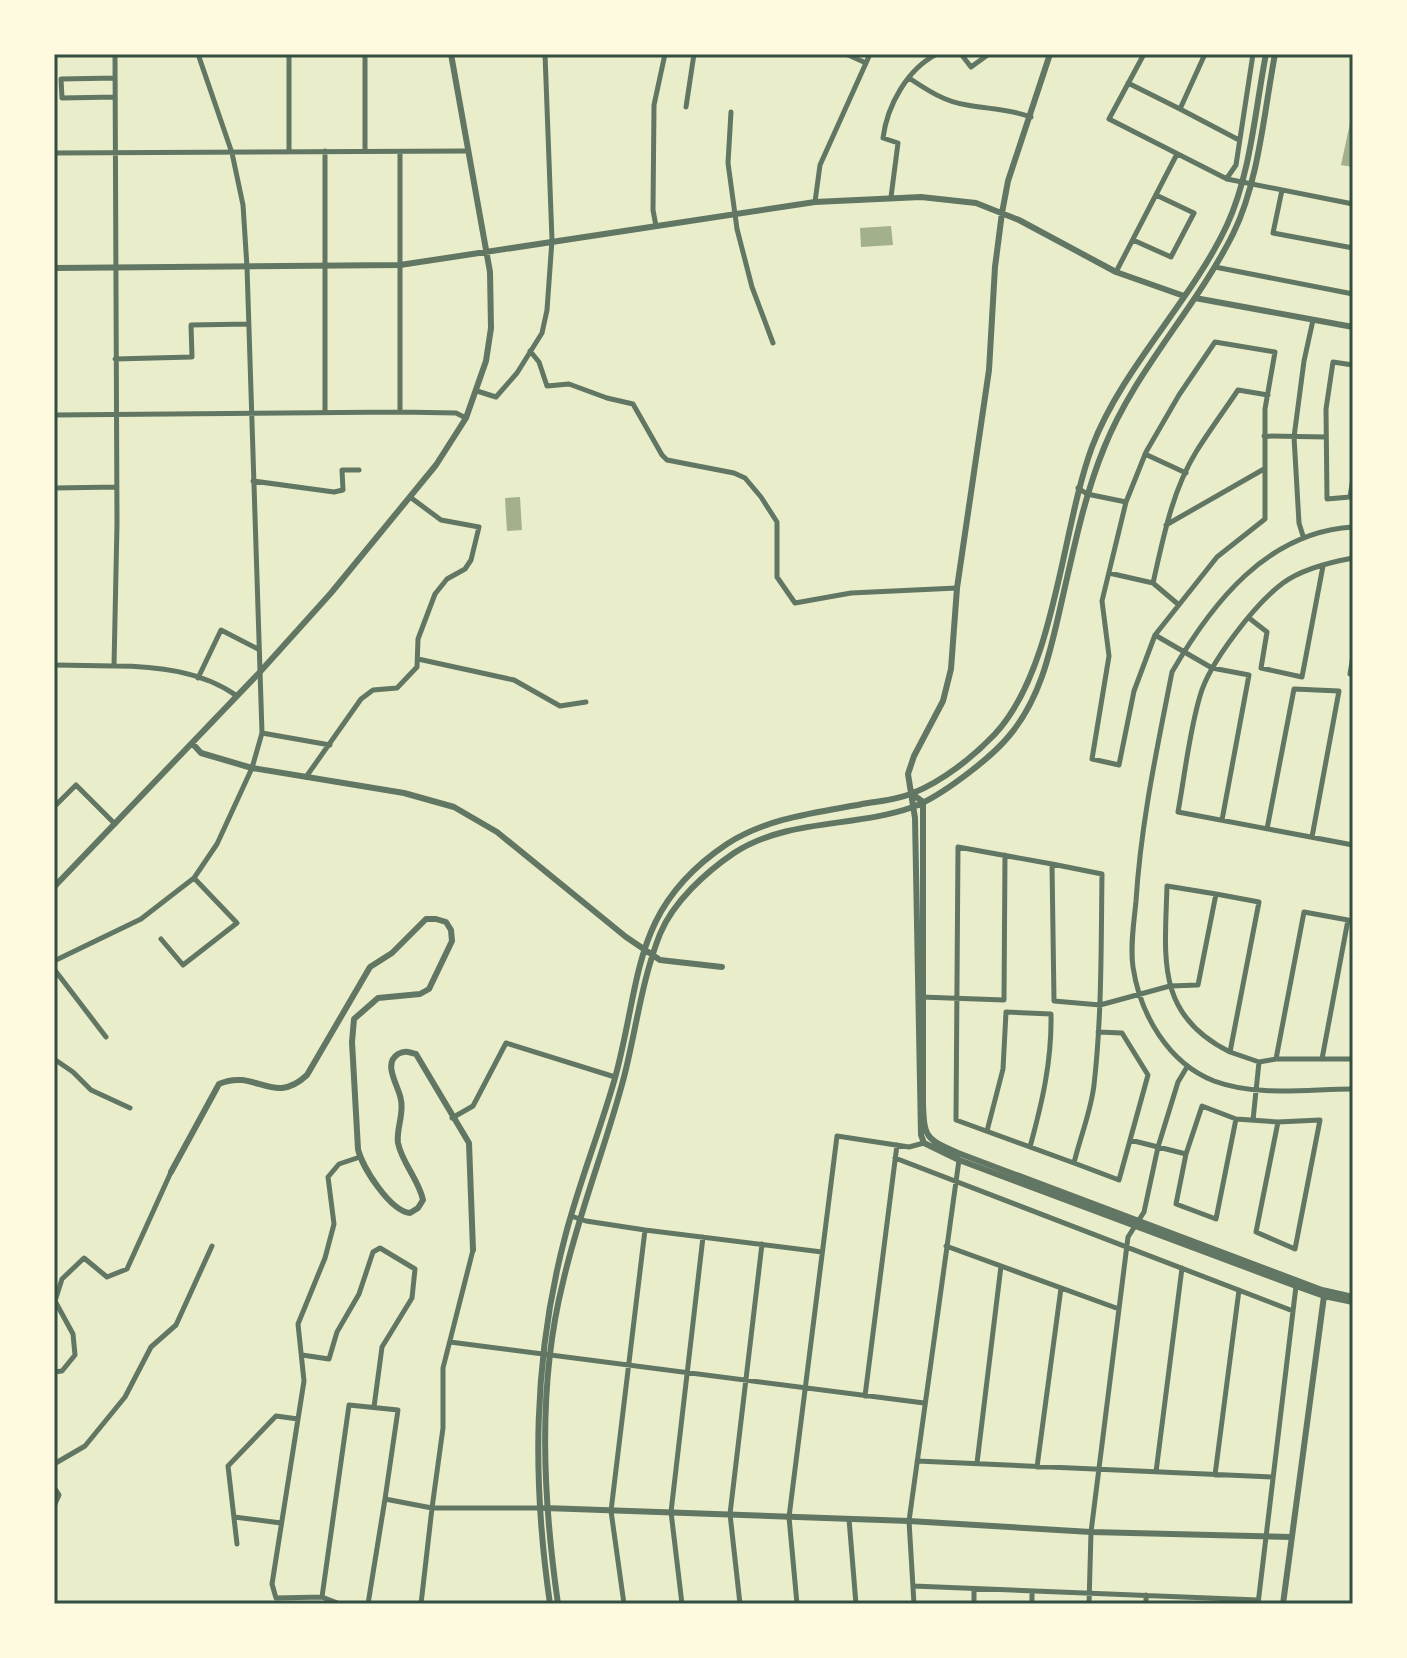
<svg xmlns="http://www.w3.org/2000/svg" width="1407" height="1658" font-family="'Exo 2',sans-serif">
	<rect width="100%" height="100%" fill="#e9edc9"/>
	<!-- water -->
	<path fill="#a3b18a" d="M1352 114H1353V167L1341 165Z
		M891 226 893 245 861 247 860 228Z
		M520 497 522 530 507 531 505 498Z"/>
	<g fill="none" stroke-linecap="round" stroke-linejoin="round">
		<!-- minor -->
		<path stroke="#617663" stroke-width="5" d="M115 54 117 524 114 666C156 666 202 671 237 696
			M289 54V151
			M365 54V151
			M961 54 971 67 989 54
			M1144 54 1109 119 1227 179 1353 204
			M1205 54 1180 109 1239 140
			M866 63 870 54
			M115 78 61 79 62 98 115 97
			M909 78C927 90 945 102 967 105 988 109 1010 109 1031 117
			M1128 83 1180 109
			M686 107 694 54
			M731 112 728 163 737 229 752 287 773 343
			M325 151V412
			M400 152V412
			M54 153 468 151
			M1227 178 1236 165 1253 54
			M1282 190 1273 233 1353 248
			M891 197 898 143 883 138C887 106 907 69 937 54
			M815 202 820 165 866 63 846 54
			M656 226 653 210 654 105 665 54
			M1133 240 1171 257 1194 213 1156 195
			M1215 267 1353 294
			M1116 272 1177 154
			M1215 342 1275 352 1265 409V519L1217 557 1155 635 1134 691 1119 765 1092 759 1109 656 1102 601 1126 502 1146 452 1179 395Z
			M530 351 539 362 547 386 569 384 607 398 633 404 662 455 667 460 734 473 745 478 761 497 777 522V577L795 603 851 593 957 588
			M115 359 192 357 191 325 249 324
			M1353 365 1333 362 1326 409 1327 499 1350 497 1353 478
			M477 391 496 397 517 373 542 333 547 310 552 240 545 54
			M54 415 400 412 456 413 466 418
			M1264 436 1326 437
			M1145 454 1186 473
			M253 481 334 492 343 490 342 470H359
			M54 488 117 487
			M1078 488 1087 494 1126 502
			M1166 525 1264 469
			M1353 527C1267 532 1212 603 1172 672 1157 749 1141 822 1136 901 1134 922 1130 946 1133 967 1140 1014 1168 1063 1214 1081 1257 1097 1308 1089 1353 1089
			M1303 536 1299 523 1294 437 1304 361 1313 320
			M1353 558C1331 562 1302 569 1283 583 1255 604 1209 663 1200 696 1189 733 1185 774 1178 812L1353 845
			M1109 573 1153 583
			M1179 605 1153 583C1163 539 1172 491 1196 452 1209 431 1224 411 1238 390L1268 395
			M1249 618 1267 632 1261 668 1302 677 1323 566
			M1155 635 1212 668 1249 675 1222 820
			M418 659 514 680 560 706 586 702
			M54 665 114 666
			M1350 674 1353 656
			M198 678 221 630 258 649
			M262 733 330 745
			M306 777 361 699 373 690 397 688 417 667 418 639 435 594 447 579 465 569 471 560 479 527 441 520 410 497
			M54 807 76 785 115 824
			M1267 829 1294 689 1339 691 1312 837
			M1052 864 958 847 956 1120 1074 1163
			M1216 894 1167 886C1165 958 1155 1015 1230 1052
			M161 939 183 965 237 923 194 878
			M54 961 141 919 194 878 217 844 252 768 262 733 247 267 243 205 232 153 198 54
			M54 969 106 1037
			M921 997 1004 1000 1005 855
			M1098 1032 1122 1033 1148 1075 1119 1180 1074 1163C1080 1138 1091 1111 1094 1085 1102 1015 1101 944 1102 874L1052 864 1054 1001 1100 1005 1170 986 1198 985 1216 894 1259 902 1230 1052 1259 1062 1276 1059 1304 912 1348 920 1322 1059H1353
			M54 1059 73 1072 91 1090 130 1108
			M1276 1059H1322
			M452 1118 473 1106 506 1043 615 1077
			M1253 1120 1259 1062
			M987 1131 1003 1069 1006 1012 1051 1014C1052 1061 1042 1103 1030 1147
			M1130 1140 1186 1154 1176 1204 1216 1219 1236 1119 1278 1122 1320 1120 1295 1249 1256 1232 1278 1122
			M1186 1154 1202 1106 1236 1119
			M895 1158 1293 1311
			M571 1216 586 1221 645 1230 822 1252
			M946 1246 1119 1309
			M450 1342 924 1403
			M302 1355 329 1359 337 1332 359 1294 373 1252 380 1248 415 1269 412 1298 382 1347 374 1407
			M54 1372 62 1371 75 1355 73 1334 55 1301 62 1279 84 1258 107 1277 127 1269 171 1172
			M865 1396 897 1145
			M298 1419 304 1381 298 1324 325 1258 334 1224 328 1177 339 1164 360 1157
			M917 1461 1273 1477
			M977 1463 1001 1266
			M54 1464 85 1446 125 1397 151 1347 176 1325 212 1246
			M1037 1467 1061 1288
			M1156 1472 1182 1268
			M1215 1475 1239 1290
			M54 1487 59 1495 54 1506
			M234 1517 281 1523
			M849 1519 856 1604
			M237 1544 228 1466 276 1416 298 1419 272 1584 276 1598 322 1597 340 1604
			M913 1586 1258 1600
			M974 1589V1604
			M1032 1591V1604
			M322 1597 349 1405 398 1410 385 1499
			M368 1604 385 1499 432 1508 443 1428V1368L473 1250
			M421 1604 432 1508H541
			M624 1604 611 1511 645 1230
			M682 1604 671 1512 703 1237
			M740 1604 730 1514 762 1244
			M797 1604 789 1517 837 1136 909 1147 924 1143
			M914 1604 909 1521 959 1160
			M1089 1604 1091 1532 1128 1237 1144 1212 1158 1147 1178 1082 1187 1067
			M1146 1604V1595
			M1258 1604 1296 1286"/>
		<!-- tertiary -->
		<path stroke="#617663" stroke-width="6" d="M1050 54 1008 181 1002 213 995 267 989 370 957 588 951 669 943 701 914 756 908 774 915 818 921 1135 924 1143 959 1160 1296 1286 1324 1296 1353 1302
			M54 268 400 265 815 202 921 197 976 203 1019 220 1116 272 1184 296
			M1195 298 1353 327
			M192 743 201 753 252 768 404 793 454 807 497 832 626 937 660 960 722 967
			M912 794 923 802V1103C924 1138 926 1139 958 1153L1322 1290 1353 1297
			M54 887 259 673 331 593 436 465 466 418 486 361 491 328 490 272 451 54
			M171 1172 219 1084C256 1068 273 1107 307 1075L370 967 392 953 426 919H436L446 922 451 930 452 941 429 989 420 994 378 998 354 1019 352 1042 358 1149C362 1167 390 1211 410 1213L418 1208 423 1200C419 1180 402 1163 398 1143 396 1129 404 1115 401 1100 399 1086 382 1064 398 1054 405 1050 409 1052 416 1054L469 1143 473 1250
			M545 1508 909 1521 1091 1532 1291 1537
			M550 1604C532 1479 533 1359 565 1237 579 1183 600 1131 615 1078 642 979 631 908 727 844 768 817 821 812 868 803 883 801 899 799 913 793 943 781 973 757 995 734 1056 668 1061 531 1092 447 1122 368 1191 302 1227 225 1251 173 1255 110 1266 54
			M558 1604C543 1498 537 1386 563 1282 579 1212 606 1146 624 1077 636 1030 642 979 660 934 673 902 706 872 734 853 788 818 854 828 913 807 940 797 990 759 1009 736 1042 697 1051 648 1062 600 1074 548 1084 497 1104 448 1134 372 1196 308 1233 234 1259 181 1264 112 1275 54
			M1283 1604 1324 1296"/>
	</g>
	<!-- border -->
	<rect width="1407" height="1658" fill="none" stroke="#fefae0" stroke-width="112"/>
	<rect x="56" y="56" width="1295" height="1546" fill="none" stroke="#344e41" stroke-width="3"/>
</svg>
